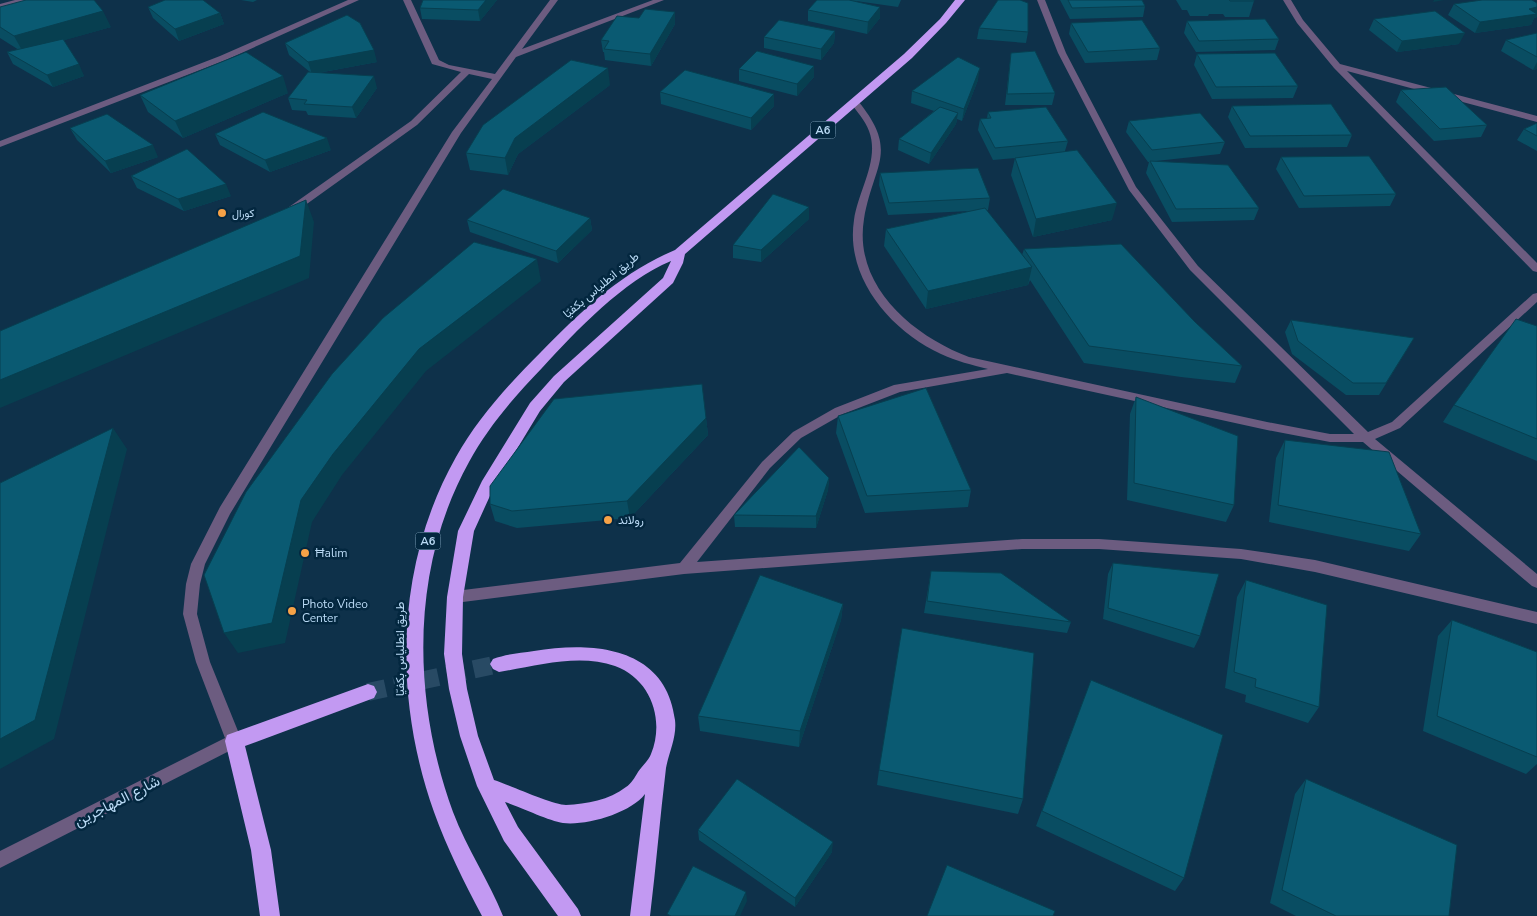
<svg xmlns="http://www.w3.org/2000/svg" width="1537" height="916" font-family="'Nunito Sans',Vazirmatn,sans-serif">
	<rect width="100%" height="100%" fill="#0e314a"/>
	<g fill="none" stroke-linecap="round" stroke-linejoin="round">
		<!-- highway-tunnel -->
		<path stroke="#284a64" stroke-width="18" stroke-dasharray="18 9" stroke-linecap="butt" d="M368 692 499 664"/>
		<!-- minor -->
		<path fill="#6c5c80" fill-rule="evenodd" d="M15 0H27L0 9V4Z
			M348 0H359L226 60 0 147V141L220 56Z
			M403 0H411L439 60 449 65 495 74 550 0H558L522 49 653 0H664L516 57 461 133 230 514 205 564 200 584 197 614 210 662 242 741 239 746 0 868V851L225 738 196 662 183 614 186 584 191 564 220 507 452 132 492 79 469 74 417 125 297 211H289V207L411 121 461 72 432 64Z
			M1037 0H1045L1066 53 1136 187 1198 266 1368 432 1392 422 1533 294 1537 293V302L1400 428 1375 439 1537 574V588L1532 586 1363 442H1330L1267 430 1007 373 900 392 843 414 801 438 770 468 697 562 1022 539H1099L1241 549 1315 560 1537 612V624L1315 572 1241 559 1099 549H1022L684 574 455 603 450 601 448 597 450 593 455 591 680 563 762 462 793 432 835 408 894 385 988 369C972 365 956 361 941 354 891 331 845 278 854 220 858 191 880 160 869 131 865 120 857 112 851 103L855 100 858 101C900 152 873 165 864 219 853 286 913 336 969 357L1267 422 1330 434H1354L1190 270 1129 190 1058 53Z
			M1283 0H1291L1303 20 1340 64 1537 116V122L1347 71 1537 263V272L1533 271 1334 68 1297 23Z"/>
		<!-- highway -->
		<path fill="#c299f2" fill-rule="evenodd" d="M955 0H965L946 23 912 58 685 254 683 263 673 283 564 382 540 411 494 487 474 531 463 597 462 654 467 689 478 736 494 780C509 785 553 805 566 805 587 804 609 800 626 787 631 784 635 777 638 772 642 766 649 760 651 754 665 720 651 679 615 666 579 653 535 666 499 672L493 669 490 664 493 659C506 654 520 653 534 651 592 641 666 646 675 720 677 737 669 752 666 768 660 817 656 867 650 916H630L645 794C631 813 586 826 563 823 549 821 520 807 505 802L518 827 578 909 581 916H558L504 841 477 786 460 736 449 689 444 654 447 597 458 531 482 481 530 403 554 376 663 278 671 261C623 281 577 330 542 368 514 397 488 427 469 462 410 568 412 700 453 812 467 849 489 881 503 916H482C464 882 447 848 434 812 393 697 395 565 456 457 478 418 509 384 541 352 580 312 622 272 675 250L904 54 940 19Z
			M368 684 374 686 377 692 374 698 245 746 271 850 280 916H260L251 850 225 741 227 735Z"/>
	</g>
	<!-- wall -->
	<path fill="#094d62" d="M241 0H257L253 2Z
		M497 0 480 21 422 19 420 8Z
		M817 0H901L898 7 856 1 880 18 867 34 808 21V10Z
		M1060 0H1142L1145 6 1143 17 1070 19Z
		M1176 0H1254V1L1249 17H1225L1223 14H1209L1208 16H1190L1187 10H1182Z
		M1537 3V17L1534 18 1531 25 1475 33 1448 15 1454 4Z
		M0 7 111 27 64 40 84 76 53 87 13 64 7 52 19 50 0 38Z
		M148 7 220 13 224 24 179 41 153 18Z
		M675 12V24L651 66 605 60 604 52H603L601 40 639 18Z
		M1374 19 1459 44 1397 52 1369 30Z
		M1187 21 1279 39 1275 50 1196 52 1184 33Z
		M1071 23 1160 48 1157 60 1085 63 1069 34Z
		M979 28 1028 32 1026 43 977 39Z
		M835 31 834 43 821 60 764 48V37Z
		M1537 33V69L1533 70 1501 51 1506 40Z
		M285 43 377 62 318 73 377 88 356 118 308 115 306 111 292 110 288 98 310 72 289 55Z
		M1011 53 1055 93 1052 105H1005Z
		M1197 54 1298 86 1293 98 1212 99 1194 65Z
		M814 66V77L797 96 739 81V69Z
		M978 80 962 121 957 119 956 124 929 164 898 150 899 139 934 111 911 103 912 91Z
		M610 85 518 154 508 175 470 170 466 153Z
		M1401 90 1487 125 1481 137 1434 141 1396 102Z
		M660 92 774 94V106L751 130 661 104Z
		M288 93 183 138 148 112 140 95Z
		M1232 106 1352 135 1347 147 1245 148 1228 117Z
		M988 112 1068 141 1065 151 1112 220 1033 237 1011 175 1015 158 1028 157 993 160 978 130 980 119 987 118Z
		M1129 121 1225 142 1220 154 1156 161 1259 208 1254 220 1172 222 1146 173 1149 162H1148L1126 132Z
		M1537 123V151L1517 140 1524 129Z
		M70 128 158 157 111 173 77 140Z
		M215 134 331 150 270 172 220 145Z
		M1281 157 1396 194 1390 206 1299 208 1276 169Z
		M880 173 990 198 988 210H986L1022 255 1024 249 1195 322 1242 366 1235 383 1181 377 1084 363 1030 280 1028 285 926 309 884 246 886 229 970 211 888 215 879 185Z
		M131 176 231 196 184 211 137 188Z
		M590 218 592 230 558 263 470 232 467 220Z
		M809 219 761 262 733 258V245Z
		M1291 320 1414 338 1379 395H1346L1292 354 1285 332Z
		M1537 326V461L1443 422 1454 405Z
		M1136 397 1234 505 1226 522 1127 500 1130 414Z
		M838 416 971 490 968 507 865 513 836 433Z
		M706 418 708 435 630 518 517 528 495 521 490 504Z
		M1285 440 1421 534 1409 551 1269 522 1276 458Z
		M829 478 828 490 816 528 735 527 734 515Z
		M1113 563 1200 636 1194 648 1103 619 1108 574Z
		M931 571 1071 622 1067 633 924 613Z
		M1246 580 1319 707 1308 723 1245 702 1246 695 1225 688 1237 597Z
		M843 604 841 620 799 747 700 731 698 716Z
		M1452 620 1537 652V764L1526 774 1423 731 1438 636Z
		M1091 680 1184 878 1175 891 1036 826Z
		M879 770 1023 799 1018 814 877 785Z
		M1306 779 1449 916H1296L1270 903 1295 794Z
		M698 830 832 852 795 907 699 840Z"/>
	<!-- shaded-wall -->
	<path fill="#073f50" d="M486 0H497L480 21 478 10Z
		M1434 0H1444L1433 2Z
		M880 7V18L867 34 868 22Z
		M1537 7V17L1534 18 1531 25 1475 33 1480 22 1529 9Z
		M103 11 111 27 23 52 14 36Z
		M675 12V24L651 66 650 54Z
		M220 13 224 24 179 41 175 29Z
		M835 31 834 43 821 60V49Z
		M1465 33 1459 44 1397 52 1402 41Z
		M374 50 377 62 312 74 308 62Z
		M1537 62V69L1533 70Z
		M79 64 84 76 53 87 47 75Z
		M814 66V77L797 96V84Z
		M608 68 610 85 518 154 508 175 505 158 515 138Z
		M980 68 978 80 962 121 964 109Z
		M283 76 288 93 183 138 175 121Z
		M374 76 377 88 356 118 352 107Z
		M774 94V106L751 130V118Z
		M958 113 956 124 929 164 931 153Z
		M327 138 331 150 270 172 265 160Z
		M153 145 158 157 111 173 105 161Z
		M226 184 231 196 184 211 178 199Z
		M306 200 314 222 309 278 0 408V380Z
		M1117 203 1112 220 1033 237 1036 219Z
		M809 207V219L761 262V250Z
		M590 218 592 230 558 263 556 251Z
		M537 259 541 281 426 371 342 475 312 522 285 643 238 653 224 633 301 500 333 454 419 349Z
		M1032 267 1028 285 926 309 928 291Z
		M706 418 708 435 630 518 627 501Z
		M113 428 127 449 54 739 0 769V739Z
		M829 478 828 490 816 528V516Z
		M843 604 841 620 799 747 800 731Z
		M833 842 832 852 795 907V898Z
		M746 892 747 901 740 916H735Z"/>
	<!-- building -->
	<path fill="#0a5a72" stroke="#073f50" d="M26 0H94L103 11 14 36 0 27V7Z
		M165 0H203L220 13 175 29 148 7Z
		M423 0H486L478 10 420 8Z
		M817 0H849L880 7 868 22 808 10Z
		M998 0H1020L1028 3V32L979 28Z
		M1068 0H1142L1145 6 1072 8Z
		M1229 0H1254V1H1230Z
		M1482 0H1532L1537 3V7L1529 9 1537 14 1480 22 1454 4Z
		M645 9 675 12 650 54 604 49 609 41 601 40 617 16 639 18Z
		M1435 11 1465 33 1402 41 1374 19Z
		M347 15 360 23 374 50 308 62 285 43Z
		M1265 19 1279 39 1199 41 1187 21Z
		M779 20 835 31 821 49 764 37Z
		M1142 20 1160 48 1088 52 1071 23Z
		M1537 33V57L1506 40Z
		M63 39 79 64 47 75 7 52Z
		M757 51 814 66 797 84 739 69Z
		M1035 51 1055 93 1007 94 1011 53Z
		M246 52 283 76 175 121 140 95Z
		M1275 53 1298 86 1216 87 1197 54Z
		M958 57 980 68 964 109 912 91Z
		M571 60 608 68 515 138 505 158 466 153 483 125Z
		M685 70 774 94 751 118 660 92Z
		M308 72 374 76 352 107 304 104 307 100 288 98Z
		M1446 87 1487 125 1440 129 1401 90Z
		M1331 104 1352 135 1250 136 1232 106Z
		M940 107 958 113 931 153 899 139Z
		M1046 107 1068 141 995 148 980 119 991 118 988 112Z
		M263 112 327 138 265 160 215 134Z
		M1200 113 1225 142 1152 150 1129 121Z
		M107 114 153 145 105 161 70 128Z
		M1537 123V136L1524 129Z
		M187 149 226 184 178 199 131 176Z
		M1077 150 1117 203 1036 219 1015 158Z
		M1369 156 1396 194 1304 196 1281 157Z
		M1150 161 1228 165 1259 208 1176 209Z
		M978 168 990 198 889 203 880 173Z
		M503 189 590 218 556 251 467 220Z
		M773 194 809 207 761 250 733 245Z
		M306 200 300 256 0 380V331Z
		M985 208 1032 267 928 291 886 229Z
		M474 242 537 259 419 349 333 454 301 500 272 623 224 633 204 575 246 492 332 374 383 318Z
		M1121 244 1195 322 1242 366 1188 359 1089 346 1024 249Z
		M1516 319 1537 326V439L1454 405Z
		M1291 320 1414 338 1386 383H1353L1298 341Z
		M702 384 706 418 627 501 512 511 490 504V486L554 399Z
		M926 388 971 490 867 496 838 416Z
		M1136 397 1238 436 1234 505 1134 483Z
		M113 428 35 720 0 739V483Z
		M1285 440 1389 452 1421 534 1278 505Z
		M799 447 829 478 816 516 734 515Z
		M1113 563 1219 574 1200 636 1108 608Z
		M931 571 1001 573 1071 622 927 601Z
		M760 575 843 604 800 731 698 716Z
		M1246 580 1327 605 1319 707 1255 687 1256 679 1234 672Z
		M1452 620 1537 652V757L1437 716Z
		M902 628 1034 653 1023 799 879 770Z
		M1091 680 1223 735 1184 878 1042 811Z
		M737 779 833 842 795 898 698 830Z
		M1306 779 1457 845 1449 916H1336L1282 890Z
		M947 865 1055 911 1053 916H927Z
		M693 866 746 892 735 916H671L667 914Z"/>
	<!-- markers -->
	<g fill="#f6a247" stroke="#03273f" stroke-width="2">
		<circle cx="222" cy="213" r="5"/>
		<circle cx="608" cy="520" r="5"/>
		<circle cx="305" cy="553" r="5"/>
		<circle cx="292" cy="611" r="5"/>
	</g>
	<g text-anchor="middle" stroke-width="5" stroke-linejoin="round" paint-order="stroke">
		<!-- shield labels -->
		<g fill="#03273f" stroke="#83a4be" stroke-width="1">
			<rect x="810.5" y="121.5" width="25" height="17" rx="4"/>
			<rect x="415.5" y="532.5" width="25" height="17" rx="4"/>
		</g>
		<g font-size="11" font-weight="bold" fill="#badaf5">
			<text x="823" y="134">A6</text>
			<text x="428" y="545">A6</text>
		</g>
		<!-- far-poi labels -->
		<g font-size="11" fill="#badaf5" stroke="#03273f" text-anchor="start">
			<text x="232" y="217">كورال</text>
		</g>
		<!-- street labels -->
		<g font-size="12" fill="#badaf5" stroke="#03273f">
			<text transform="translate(601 285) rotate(-40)" y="4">طريق انطلياس بكفيّا</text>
			<text transform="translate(400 649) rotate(-90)" y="4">طريق انطلياس بكفيّا</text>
		</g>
		<!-- poi labels -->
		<g font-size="12" fill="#badaf5" stroke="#03273f" text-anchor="start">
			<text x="618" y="524">رولاند</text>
			<text x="315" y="557">Ħalim</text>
			<text x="302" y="608">Photo Video<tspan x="302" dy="14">Center</tspan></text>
		</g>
		<!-- near-street labels -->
		<g font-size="15" fill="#badaf5" stroke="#03273f">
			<text transform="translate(117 801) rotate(-27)" y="5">شارع المهاجرين</text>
		</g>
	</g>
</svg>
